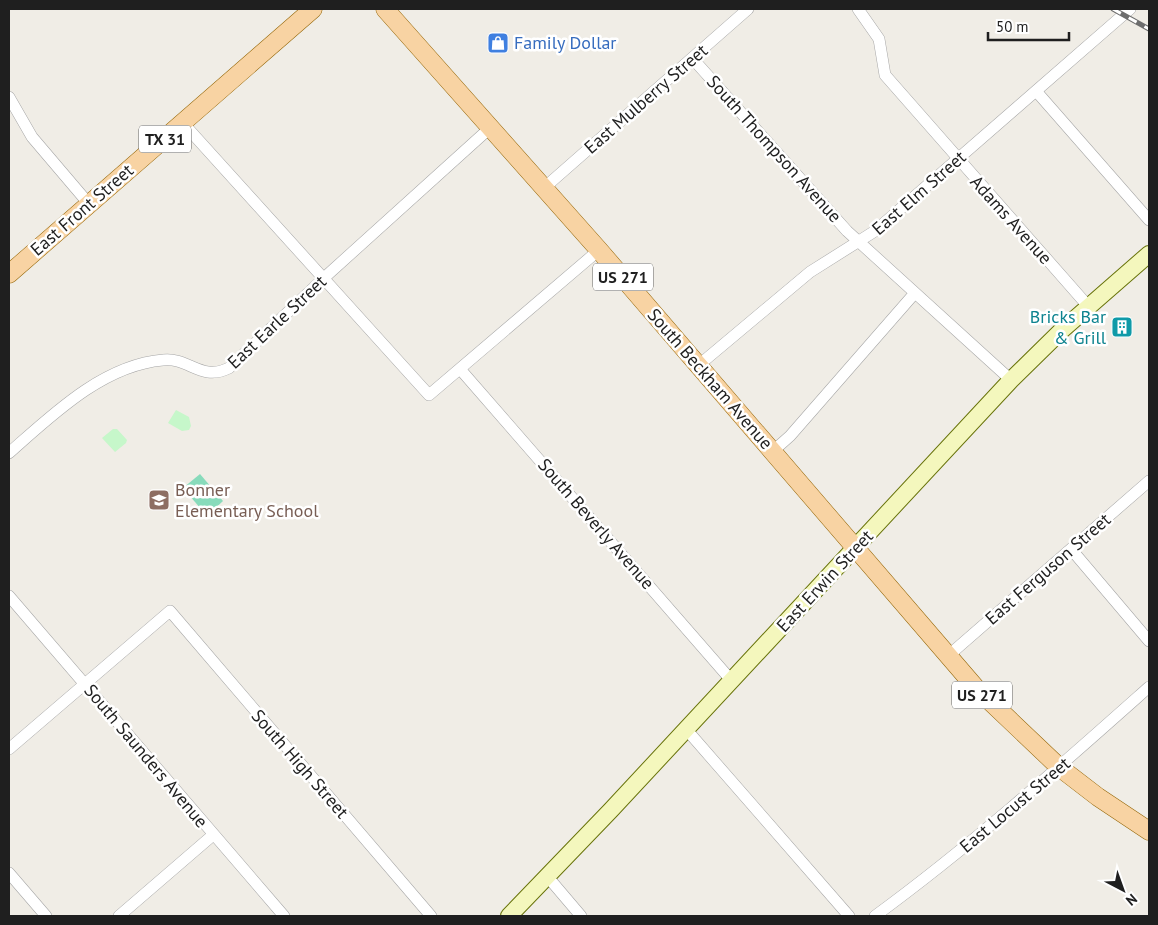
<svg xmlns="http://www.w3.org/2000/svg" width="1158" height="925" font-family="'PT Sans',sans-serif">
	<rect width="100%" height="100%" fill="#f0ede6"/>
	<!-- park -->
	<path fill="#c6f7ca" d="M176 410 189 417 191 426 189 430 182 431 168 423Z
		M113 429H117L127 440 126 443 115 452 102 438Z"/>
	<!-- pitch -->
	<path fill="#88dbbb" d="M200 474 223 501 207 516 183 488Z"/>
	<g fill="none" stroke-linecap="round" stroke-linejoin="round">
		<!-- street casing -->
		<g stroke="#a6a6a6" stroke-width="12">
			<path id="street" d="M858 9 879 39 885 75 1088 306
				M693 59 847 231 1011 380
				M1036 91 1149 220
				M9 97 32 137 89 204
				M183 123 429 395 599 250
				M544 188 748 9
				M699 365 810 272 875 231 1130 9
				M460 369 731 680
				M772 452 790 436 914 294
				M9 453C52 415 103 365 163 360 189 357 201 382 229 368L325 277 491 127
				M1071 549 1149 641
				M9 596 284 916
				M948 656 1149 481
				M686 729 849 916
				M9 749 170 611 431 916
				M9 873 46 916
				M547 876 581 916
				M119 916 213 835
				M875 916C972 845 1059 767 1149 687"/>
		</g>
		<!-- secondary casing -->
		<g stroke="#68730a" stroke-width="18">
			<path id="secondary" d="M509 916 611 810 1011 380 1062 330 1149 254"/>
		</g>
		<!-- primary casing -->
		<g stroke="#946607" stroke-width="19">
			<path id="primary" d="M385 9 599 250 976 688 1059 767 1098 797 1149 831
				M9 274 313 9"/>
		</g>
		<!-- street -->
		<use href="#street" stroke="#fff" stroke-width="11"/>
		<!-- secondary -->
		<use href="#secondary" stroke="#f4f7bd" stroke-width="16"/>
		<!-- primary -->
		<use href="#primary" stroke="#f8d3a3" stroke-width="18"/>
		<!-- rail casing -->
		<g stroke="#6d6d6d" stroke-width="5">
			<path id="rail" d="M1113 9 1149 29"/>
		</g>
		<!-- rail -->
		<use href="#rail" stroke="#fff" stroke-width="3" stroke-dasharray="9" stroke-linecap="butt"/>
	</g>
	<!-- icons -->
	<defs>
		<g id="shop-square" transform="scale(1.125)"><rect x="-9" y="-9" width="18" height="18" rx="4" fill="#3f7fe0" stroke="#fff"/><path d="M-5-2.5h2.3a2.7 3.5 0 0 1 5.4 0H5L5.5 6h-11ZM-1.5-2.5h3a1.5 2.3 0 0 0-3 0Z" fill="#fff"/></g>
		<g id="building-square" transform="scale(1.125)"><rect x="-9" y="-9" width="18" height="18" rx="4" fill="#0f9aa8" stroke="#fff"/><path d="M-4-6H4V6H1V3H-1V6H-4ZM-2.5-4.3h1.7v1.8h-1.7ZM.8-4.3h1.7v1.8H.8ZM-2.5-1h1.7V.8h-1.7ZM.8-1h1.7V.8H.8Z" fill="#fff"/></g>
		<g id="school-square" transform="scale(1.125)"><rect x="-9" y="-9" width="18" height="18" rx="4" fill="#8d6e63" stroke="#fff"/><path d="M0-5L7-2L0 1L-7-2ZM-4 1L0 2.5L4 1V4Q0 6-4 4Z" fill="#fff"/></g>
	</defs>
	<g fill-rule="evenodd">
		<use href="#shop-square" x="498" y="43"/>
		<use href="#building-square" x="1122" y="327"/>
		<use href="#school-square" x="159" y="500"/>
	</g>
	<g text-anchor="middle" stroke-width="5" stroke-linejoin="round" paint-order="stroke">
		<!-- shield labels -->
		<g fill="#fff" stroke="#626262" stroke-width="1">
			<rect x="139" y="125.5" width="52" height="27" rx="4"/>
			<rect x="593" y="263.5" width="60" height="27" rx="4"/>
			<rect x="952" y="681.5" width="60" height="27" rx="4"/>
		</g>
		<g font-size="16" font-weight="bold" fill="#1f1f1f">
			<text x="165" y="145">TX 31</text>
			<text x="623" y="283">US 271</text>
			<text x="982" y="701">US 271</text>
		</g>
		<!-- shop labels -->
		<g font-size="18" fill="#366cbe" stroke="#fff" text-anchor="start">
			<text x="514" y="49">Family Dollar</text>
		</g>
		<!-- street labels -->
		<g font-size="18" fill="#1f1f1f" stroke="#fff">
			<text transform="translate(646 99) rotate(-41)" y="6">East Mulberry Street</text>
			<text transform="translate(774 149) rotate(48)" y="6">South Thompson Avenue</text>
			<text transform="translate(919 193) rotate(-41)" y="6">East Elm Street</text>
			<text transform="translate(82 210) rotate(-41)" y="6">East Front Street</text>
			<text transform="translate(1011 220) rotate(48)" y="6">Adams Avenue</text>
			<text transform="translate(277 322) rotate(-43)" y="6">East Earle Street</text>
			<text transform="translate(710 379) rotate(49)" y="6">South Beckham Avenue</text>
			<text transform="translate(596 524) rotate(49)" y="6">South Beverly Avenue</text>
			<text transform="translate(1048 569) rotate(-41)" y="6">East Ferguson Street</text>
			<text transform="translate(825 581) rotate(-47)" y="6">East Erwin Street</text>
			<text transform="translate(146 756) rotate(50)" y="6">South Saunders Avenue</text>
			<text transform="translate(300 764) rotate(49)" y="6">South High Street</text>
			<text transform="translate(1015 805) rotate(-40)" y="6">East Locust Street</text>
		</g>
		<!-- culture labels -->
		<g font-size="18" fill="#0d838f" stroke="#fff" text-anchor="end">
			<text x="1106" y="323">Bricks Bar<tspan x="1106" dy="21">&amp; Grill</tspan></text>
		</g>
		<!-- education labels -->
		<g font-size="18" fill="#785e54" stroke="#fff" text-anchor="start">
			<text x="175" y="496">Bonner<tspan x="175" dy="21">Elementary School</tspan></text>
		</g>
	</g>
	<!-- border -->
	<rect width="1158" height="925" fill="none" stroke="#1f1f1f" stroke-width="20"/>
	<!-- north arrow -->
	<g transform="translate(1123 890) rotate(139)" stroke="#ffffff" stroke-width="4" paint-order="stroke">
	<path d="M0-4L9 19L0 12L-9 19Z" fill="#1f1f1f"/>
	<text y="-8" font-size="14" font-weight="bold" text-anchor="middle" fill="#1f1f1f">N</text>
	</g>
	<!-- scale -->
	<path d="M988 32v8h81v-8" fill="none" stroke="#1f1f1f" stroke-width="2.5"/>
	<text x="996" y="32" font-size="15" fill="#1f1f1f" stroke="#ffffff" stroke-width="4" paint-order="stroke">50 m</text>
</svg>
